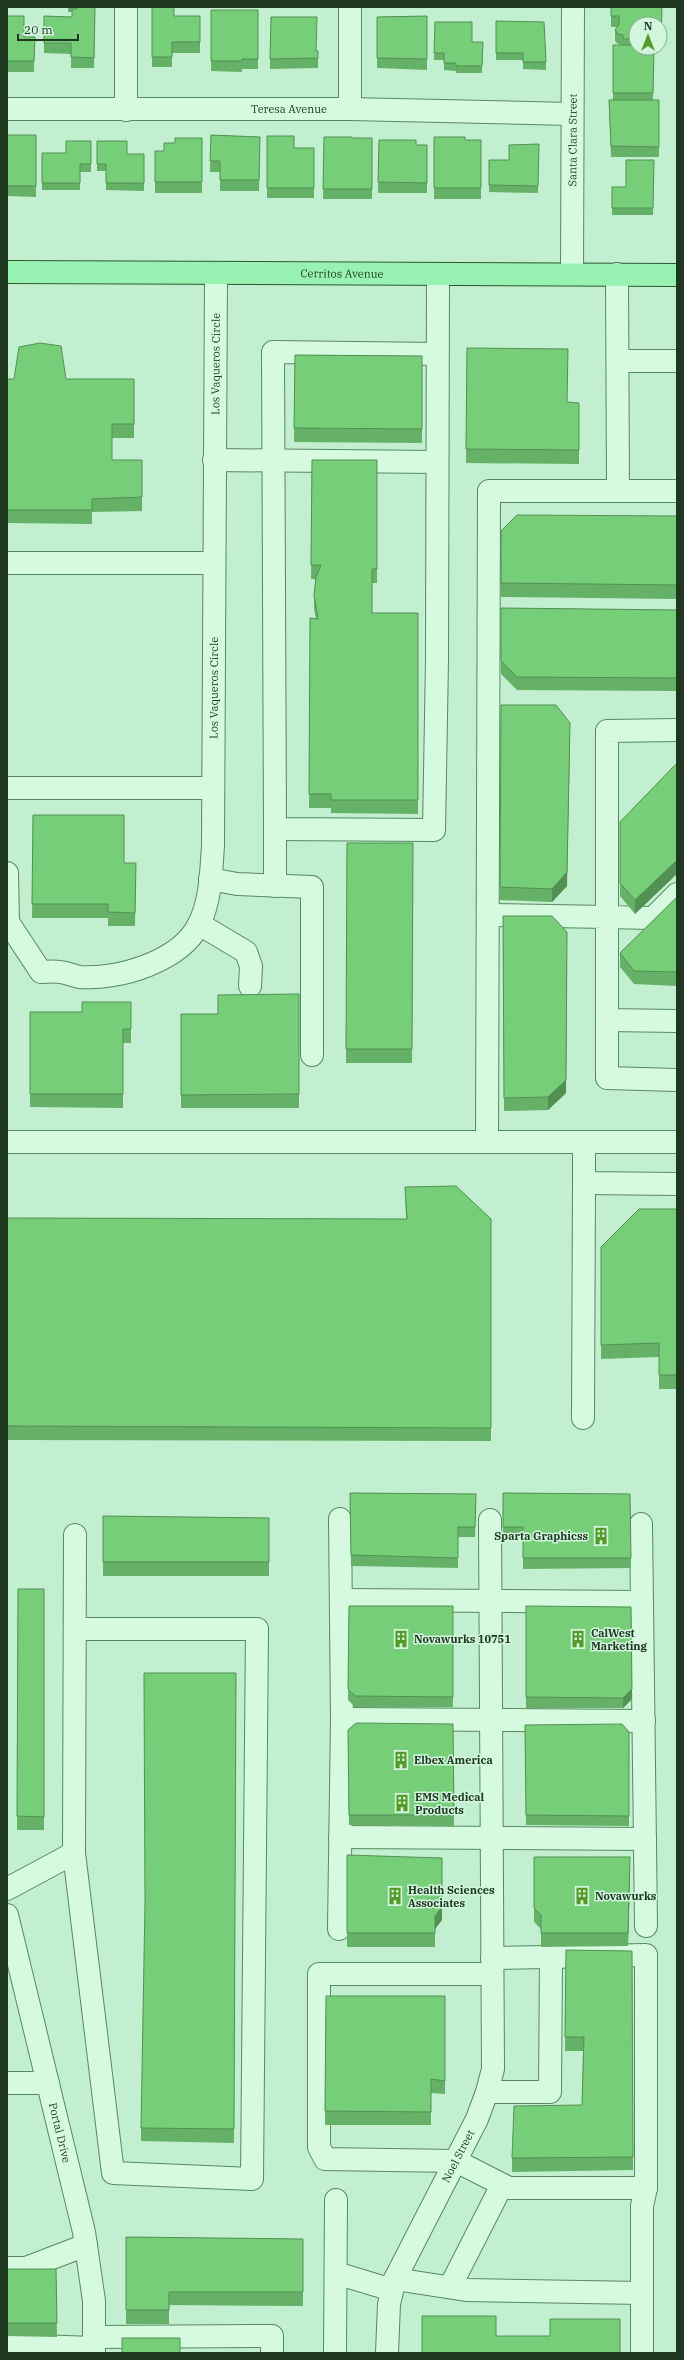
<svg xmlns="http://www.w3.org/2000/svg" width="684" height="2360" font-family="'IBM Plex Serif',serif">
	<rect width="100%" height="100%" fill="#c2efcf"/>
	<g fill="none" stroke-linecap="round" stroke-linejoin="round">
		<!-- minor casing -->
		<g stroke="#58895f" stroke-width="24">
			<g id="minor">
				<path d="M126 7V110"/>
				<path d="M350 7V109"/>
				<path id="s1" d="M7 109H350L572 114"/>
				<path id="s2" d="M572 274 573 7"/>
				<path d="M617 274 618 491H677"/>
				<path d="M437 354 273 352 275 829 434 830 437 660 438 275"/>
				<path d="M618 361H677"/>
				<path d="M214 460 437 462"/>
				<path d="M7 563H214"/>
				<path d="M677 730 607 731V917L653 918 677 894"/>
				<path d="M7 788H213"/>
				<path d="M275 829V886"/>
				<path id="s3" d="M7 873 8 922 41 972C47 972 53 971 59 972 66 972 73 976 80 977 119 980 181 961 199 924 211 900 211 872 213 846L216 274"/>
				<path d="M210 879 237 884 312 887V1055"/>
				<path d="M488 915 607 917V1020L677 1021"/>
				<path d="M199 924 246 952 251 966 250 986"/>
				<path d="M607 1020V1078L677 1080"/>
				<path d="M7 1142H677"/>
				<path d="M487 1142 489 491H618"/>
				<path d="M584 1142V1183L677 1184"/>
				<path d="M583 1418 584 1183"/>
				<path d="M641 1524 646 1926"/>
				<path d="M341 1600 642 1602"/>
				<path d="M342 1719 644 1721"/>
				<path d="M340 1837 645 1839"/>
				<path d="M74 1853 113 2173 252 2179 257 1629H76"/>
				<path d="M7 1889 74 1853 75 1535"/>
				<path id="s4" d="M7 1915 84 2232 94 2301V2353"/>
				<path d="M339 1929 342 1719 340 1519"/>
				<path d="M492 1958 646 1955V2188L642 2206V2353"/>
				<path d="M492 1974H319V2147L325 2159 456 2161 509 2188H646"/>
				<path d="M7 2083H48"/>
				<path d="M487 2092H550L551 1957"/>
				<path d="M7 2268H26L86 2245"/>
				<path d="M336 2273 392 2290"/>
				<path d="M395 2279 466 2290 642 2293"/>
				<path d="M450 2287 502 2185"/>
				<path d="M94 2337 272 2336V2353"/>
				<path d="M7 2345 94 2348"/>
				<path d="M335 2353 336 2200"/>
				<path id="s5" d="M387 2353 389 2304 395 2279 477 2119 487 2092 493 2069 490 1520"/>
			</g>
		</g>
		<!-- major casing -->
		<g stroke="#2d5730" stroke-width="24">
			<g id="major">
				<path id="s6" d="M7 272 677 275"/>
			</g>
		</g>
		<!-- minor -->
		<use href="#minor" stroke="#d5fae0" stroke-width="22"/>
		<!-- major -->
		<use href="#major" stroke="#98f3b2" stroke-width="22"/>
	</g>
	<!-- wall -->
	<path fill="#65b167" fill-rule="evenodd" d="M68 7H95L94 68H71V54L44 53V16L72 17V12H68Z
		M152 7 174 16H200V53H172V67H152Z
		M611 7H662L661 50H654L653 100H659V157H611L609 100H613V45H621L618 44 615 41V30L617 27H611ZM636 24H660V48H636Z
		M211 10H258V69H242V72L211 71Z
		M7 16 24 37H35L34 72H7Z
		M427 16V70L377 68V17Z
		M271 17 316 51H318V68L270 69Z
		M496 21 546 62V70L523 69V60H496Z
		M435 22 472 42H483L482 73H456V71L444 70V60H434Z
		M7 135H36V197L7 196Z
		M211 135 260 137 259 191H220V172H210Z
		M267 136 294 148H314V198H267Z
		M324 137 352 138H372V199H323Z
		M434 137 465 140H481V199H434Z
		M202 138V193H155V151H164L175 143Z
		M379 140 416 145H427V193H378Z
		M91 141V172H80V190H42V153H66Z
		M97 141 127 154H144V191L106 190V171H97Z
		M539 144 538 193 489 192V160H509Z
		M654 160 653 215H612V187H626Z
		M467 348 567 402 579 403V464L466 463Z
		M295 355 422 356V443L294 442Z
		M7 379H134V438H112V460H142V511L92 512V524L7 523Z
		M312 460H377V583H372V613H418V814L331 813V808H309L310 618 316 619 314 608V595L316 579H311Z
		M677 516V599L501 597V531Z
		M501 608 677 610V691L517 690 501 674Z
		M501 705 567 886 552 902 500 900Z
		M677 763 635 914 620 896V822Z
		M33 815 124 863H136L135 926H108V918H32Z
		M347 843H413L412 1063H346Z
		M677 897V986L634 984 620 967V953Z
		M503 916 566 1093 548 1110 504 1111Z
		M299 994V1108H181V1014H218Z
		M131 1002V1043H123V1108L30 1107V1012H82Z
		M405 1187 491 1219V1441L7 1440V1218L406 1219Z
		M677 1209V1389H659V1357L601 1359V1247Z
		M350 1493 476 1494 475 1537H458V1568L351 1566Z
		M503 1493 630 1494 631 1568 523 1569V1537H503Z
		M103 1516 269 1518V1576H103Z
		M18 1589H44V1830H17Z
		M349 1606H453V1707H355L348 1700Z
		M526 1606 632 1699 623 1708H526Z
		M236 1673 234 2143 141 2141V2128Z
		M453 1724 454 1826 349 1825 348 1730Z
		M525 1725 629 1732V1826L526 1825Z
		M347 1855 442 1920 435 1929V1947H347Z
		M534 1857 630 1871 628 1946 541 1947V1929L534 1922Z
		M566 1950 632 1951 633 2170 512 2172V2158L582 2105 583 2051H565Z
		M326 1996H445V2094L431 2093V2125H325Z
		M126 2237 303 2239V2306L169 2305V2324H126Z
		M7 2269H56L57 2337 7 2336Z"/>
	<!-- shaded-wall -->
	<path fill="#539054" d="M570 736 567 886 552 902V889Z
		M677 860V874L635 914V900Z
		M567 946 566 1093 548 1110V1097Z
		M632 1689V1699L623 1708V1698Z
		M630 1857V1871L628 1946V1933Z
		M442 1907V1920L435 1929V1916Z"/>
	<!-- building -->
	<path fill="#76ce78" stroke="#539054" d="M77 7H95L94 58 71 57V43H44V16L72 17V9H77Z
		M152 7H174V16H200V42H172V57H152Z
		M611 7H662L661 40 660 39V24H636V39H623V35L618 34 615 30 619 24V16H611Z
		M211 10H258V59H242V61H211Z
		M7 16H24V37H35L34 61H7Z
		M427 16V59L377 58V17Z
		M271 17H317L316 51H318V58L270 59Z
		M496 21 544 22 546 62H523V53H496Z
		M435 22H472V42H483L482 66H456V63H444V53H434Z
		M613 45H636V48H654L653 93H613Z
		M609 100H659V147L611 146Z
		M7 135H36V186H7Z
		M211 135 260 137 259 180H220V161H210Z
		M267 136H294V148H314V188H267Z
		M324 137H352V138H372V189H323Z
		M434 137H465V140H481V188H434Z
		M175 138H202V182H155V151H164V143H175Z
		M379 140H416V145H427V183L378 182Z
		M66 141H91V164H80V183H42V153H66Z
		M97 141H127V154H144V183H106V164H97Z
		M539 144 538 186 489 185V160H509V145Z
		M626 160H654L653 208H612V187H626Z
		M40 343 61 346 66 379H134V424H112V460H142V497L92 499V510H7V379H14L19 347Z
		M467 348 568 349 567 402 579 403V450L466 449Z
		M295 355 422 356V429L294 428Z
		M312 460H377V569H372V613H418V800H331V794H309L310 618 318 619 314 595 316 577 321 565H311Z
		M517 515 677 516V585L501 583V531Z
		M501 608 677 610V678L517 677 501 661Z
		M501 705H556L570 723 567 872 552 889 500 887Z
		M677 763V860L635 900 620 883V822Z
		M33 815H124V863H136L135 913 108 912V904H32Z
		M347 843H413L412 1049H346Z
		M677 897V972L634 971 620 953Z
		M503 916H552L567 932 566 1080 548 1097 504 1098Z
		M299 994V1094L181 1095V1014H218V995Z
		M82 1002H131V1029H123V1094H30V1012H82Z
		M456 1186 491 1219V1428L7 1426V1218L407 1219 405 1187Z
		M639 1209H677V1375H659V1343L601 1345V1247Z
		M350 1493 476 1494 475 1527H458V1558L351 1555Z
		M503 1493 630 1494 631 1558H523V1527H503Z
		M103 1516 269 1518V1562H103Z
		M18 1589H44V1817L17 1816Z
		M349 1606H453V1697L355 1696 348 1689Z
		M526 1606 631 1607 632 1689 623 1698 526 1697Z
		M144 1673H236L234 2129 141 2128 145 1903Z
		M356 1723 453 1724 454 1815H349L348 1730Z
		M622 1724 629 1732V1816L526 1815 525 1725Z
		M347 1855 442 1858V1907L435 1916V1933H347Z
		M534 1857H630L628 1933H541V1915L534 1908Z
		M566 1950 632 1951 633 2157 512 2158 514 2106 582 2105 584 2037H565Z
		M326 1996H445V2081L431 2079V2112L325 2111Z
		M126 2237 303 2239V2292H169V2310H126Z
		M7 2269H56L57 2323H7Z
		M422 2316H496V2336H550V2319H620V2353H422Z
		M122 2338H180V2353H122Z"/>
	<!-- icons -->
	<defs>
		<g id="building-bare" transform="scale(1.38)"><path d="M-4-6H4V6H1V3H-1V6H-4ZM-2.5-4.3h1.7v1.8h-1.7ZM.8-4.3h1.7v1.8H.8ZM-2.5-1h1.7V.8h-1.7ZM.8-1h1.7V.8H.8Z" fill="#569a27" stroke="#d1f6dd" stroke-width="2.5" paint-order="stroke"/></g>
	</defs>
	<g fill-rule="evenodd">
		<use href="#building-bare" x="601" y="1536"/>
		<use href="#building-bare" x="401" y="1639"/>
		<use href="#building-bare" x="578" y="1639"/>
		<use href="#building-bare" x="401" y="1760"/>
		<use href="#building-bare" x="402" y="1803"/>
		<use href="#building-bare" x="395" y="1896"/>
		<use href="#building-bare" x="582" y="1896"/>
	</g>
	<g text-anchor="middle" stroke-width="3" stroke-linejoin="round" paint-order="stroke">
		<!-- street labels -->
		<g font-size="11" fill="#1d381f" stroke="#d1f6dd">
			<text dy="4" stroke="none"><textPath href="#s1" startOffset="282">Teresa Avenue</textPath></text>
			<text dy="4" stroke="none"><textPath href="#s2" startOffset="134">Santa Clara Street</textPath></text>
			<text dy="4" stroke="none"><textPath href="#s6" startOffset="335">Cerritos Avenue</textPath></text>
			<text dy="4" stroke="none"><textPath href="#s3" startOffset="847">Los Vaqueros Circle</textPath></text>
			<text dy="4" stroke="none"><textPath href="#s3" startOffset="523">Los Vaqueros Circle</textPath></text>
			<text dy="4" stroke="none"><textPath href="#s4" startOffset="224">Portal Drive</textPath></text>
			<text dy="4" stroke="none"><textPath href="#s5" startOffset="213">Noel Street</textPath></text>
		</g>
		<!-- poi labels -->
		<g font-size="11" font-weight="bold" fill="#1d381f" stroke="#d1f6dd" text-anchor="start">
			<text x="588" y="1540" text-anchor="end">Sparta Graphicss</text>
			<text x="591" y="1637">CalWest<tspan x="591" dy="13">Marketing</tspan></text>
			<text x="414" y="1643">Novawurks 10751</text>
			<text x="414" y="1764">Elbex America</text>
			<text x="415" y="1801">EMS Medical<tspan x="415" dy="13">Products</tspan></text>
			<text x="408" y="1894">Health Sciences<tspan x="408" dy="13">Associates</tspan></text>
			<text x="595" y="1900">Novawurks</text>
		</g>
	</g>
	<!-- border -->
	<rect width="684" height="2360" fill="none" stroke="#1d381f" stroke-width="16"/>
	<!-- north arrow -->
	<g transform="translate(648 36)"><circle r="19" fill="#d1f6dd" stroke="#89aa91"/>
	<path d="M0-3L7 15L0 10L-7 15Z" fill="#569a27"/>
	<text y="-6" font-size="11" font-weight="bold" text-anchor="middle" fill="#1d381f">N</text>
	</g>
	<!-- scale -->
	<path d="M18 34v6h60v-6" fill="none" stroke="#1d381f" stroke-width="2"/>
	<text x="24" y="34" font-size="12" fill="#1d381f" stroke="#d1f6dd" stroke-width="3" paint-order="stroke">20 m</text>
</svg>
